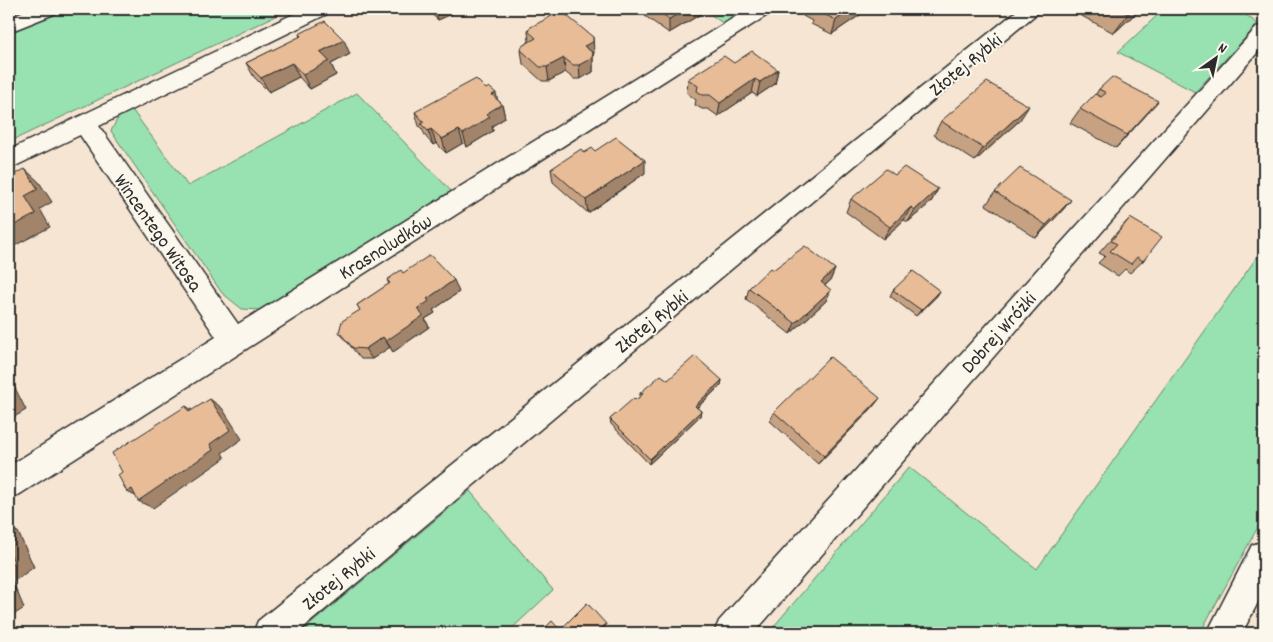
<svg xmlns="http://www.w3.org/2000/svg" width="1273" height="642" font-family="Dekko,sans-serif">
	<rect width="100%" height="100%" fill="#f5e5d2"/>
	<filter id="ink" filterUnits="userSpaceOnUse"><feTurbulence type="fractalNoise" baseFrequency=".02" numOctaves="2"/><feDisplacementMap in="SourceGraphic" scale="10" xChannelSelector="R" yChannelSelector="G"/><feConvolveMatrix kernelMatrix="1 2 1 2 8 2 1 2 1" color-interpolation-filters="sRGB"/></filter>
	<g filter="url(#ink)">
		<!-- green -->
		<path fill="#98e1b1" stroke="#62866e" d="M63 9H290L9 142V32Z
			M703 9H756L728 27Z
			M1164 9H1238L1258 24 1195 92 1118 52Z
			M357 93 453 193 262 310 242 309 222 293 111 131 119 116 130 107 188 186Z
			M1264 247V516L1200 633H1009L998 624 991 633 769 632 909 467 1037 569Z
			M470 491 553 590 507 633H300Z"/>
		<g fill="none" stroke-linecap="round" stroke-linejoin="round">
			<!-- minor casing -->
			<g stroke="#2b2b2b" stroke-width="3">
				<path id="minor" d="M29 9H57L54 14 9 32V17Z
					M304 9H330L327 14 99 126 238 324 748 9H772L769 14 20 494 9 498V466L216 337 80 135 9 169V150Z
					M1019 9H1042L297 633H253L258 621Z
					M1264 25V45L754 633H714L719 621 1257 27Z
					M1264 541V591L1242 633H1207L1252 545Z"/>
			</g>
			<!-- minor -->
			<use href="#minor" fill="#fbf7ec" fill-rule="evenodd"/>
		</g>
		<!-- wall -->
		<path fill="#c7a282" stroke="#2b2b2b" d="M426 9H463L438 20Z
			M645 9H706V11L669 33 645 16Z
			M805 9H865L861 11 860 15 832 34 811 24 812 21 803 16Z
			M1079 9H1140L1137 12 1114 33 1076 13Z
			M528 31 594 52 593 56V72L580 79H574L565 72 549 81H542L523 64 521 50 529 41Z
			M299 34 350 54 331 64 336 75 310 89 299 77 269 92 254 77 246 63 300 37Z
			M734 63 778 70 775 84 757 96 752 93 718 116 708 109H702L695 105 696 100 687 93 688 79Z
			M1099 89 1147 114 1116 148 1070 123 1080 109 1096 94Z
			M497 99 502 104 505 118 492 126 493 131 467 147 463 143 446 153 436 143 433 145 426 137 422 129 419 126 415 112Z
			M1020 120 975 161 934 135 941 121Z
			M595 151 645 173 588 213 553 182 551 169 584 153Z
			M895 175 938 189 931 202 908 222 904 220 883 239 846 212 851 199Z
			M995 192 1071 200 1061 212 1036 238 986 205Z
			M1130 218 1143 261 1130 273 1125 269 1118 276 1098 263 1105 256 1099 253 1118 231Z
			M835 269 830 281 825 285 826 301 790 334 746 299 749 288 773 270Z
			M403 273 459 292 433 310 435 313 425 319 429 327 393 352 390 347 372 359H361L339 332 360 310 357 305 389 284 387 280Z
			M893 290 940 291 936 297 916 316 890 296Z
			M722 380 721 385 697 408 701 411 700 416 649 464 611 424 610 419 636 400 640 396V393Z
			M873 407 818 464 770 421 774 412Z"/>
		<!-- shaded-wall -->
		<path fill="#a2846a" stroke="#2b2b2b" d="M435 9H463L438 20Z
			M686 9H706V11L669 33V19Z
			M852 9H865L861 11 860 15 832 34 836 20Z
			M1133 9H1140L1137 12 1114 33 1128 14Z
			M593 37 594 52 593 56V72L580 79 579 65 584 46Z
			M344 40 350 54 331 64 336 75 310 89 303 75 320 52Z
			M564 58 565 72 549 81 547 67Z
			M292 63 299 77 269 92 261 78Z
			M778 70 775 84 757 96 760 82Z
			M755 79 752 93 718 116 720 103Z
			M496 93 499 106 502 104 505 118 492 126 493 131 467 147 463 134 486 114 492 95Z
			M1158 101 1147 114 1116 148 1127 135Z
			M1029 106 1020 120 975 161 983 148Z
			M431 129 436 143 433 145 428 131Z
			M459 130 463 143 446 153 442 139Z
			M645 160V173L588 213 586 200Z
			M25 169 39 182 52 202 40 209 50 227 12 247 9 245V228L25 196Z
			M938 189 931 202 908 222 915 210Z
			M1071 200 1061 212 1036 238 1046 225Z
			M911 207 904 220 883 239 890 227Z
			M835 269 830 281 816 293 821 282Z
			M454 280 459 292 433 310 435 313 425 319 429 327 393 352 386 341 427 299Z
			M831 290 826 301 790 334 795 323Z
			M940 291 936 297 916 316 921 310Z
			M383 337 390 347 372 359 365 349Z
			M722 380 721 385 694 410 695 406Z
			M9 381 13 384 26 410 9 420Z
			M880 398 873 407 818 464 824 456Z
			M210 399 222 408 242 439 222 453 225 458 153 508 138 501 142 499 127 492 210 444Z
			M186 406 199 415 189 412Z
			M701 411 700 416 649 464 650 459Z
			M9 529 18 532 34 567 13 582 24 608 9 618Z
			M606 624V626L599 633H597Z"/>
		<!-- building -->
		<path fill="#e7bc97" stroke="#2b2b2b" d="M656 9H686L669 19Z
			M815 9H852L836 20 815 10Z
			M1118 9H1133L1128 14Z
			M561 11 593 37V42L584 46 593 53 592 58 579 65H573L564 58 547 67H540L521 50 522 46 536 38 528 31 529 28Z
			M325 21 344 40 320 52 329 61 303 75 292 63 261 78 246 63 301 36 299 34Z
			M752 51 778 70 760 82 755 79 720 103 710 95H703L697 91 698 86 688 79 724 56 734 63Z
			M1112 77 1158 101 1127 135 1080 109 1095 94 1101 97 1106 93 1099 89Z
			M476 79 486 89 489 87 496 93 492 95 502 104 486 114 490 117 463 134 459 130 442 139 431 129 428 131 421 124 424 122 415 112Z
			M987 82 1029 106 983 148 941 121Z
			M616 137 645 160 586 200 551 169 581 149 584 153 592 148 595 151Z
			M904 167 938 189 915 210 911 207 890 227 851 199 886 169 895 175Z
			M1020 168 1071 200 1046 225 995 192Z
			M25 169 38 189 25 196 36 214 9 228V177Z
			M1130 218 1162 237 1143 261 1137 257 1131 264 1110 251 1117 244 1111 241Z
			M805 246 835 269 821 282 831 290 795 323 749 288 770 268 773 270Z
			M430 255 454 280 427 299 429 301 418 309 423 316 386 341 383 337 365 349 353 348 339 332 342 321 360 310 357 305 390 283 387 280 401 270 403 273Z
			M913 271 940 291 921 310 893 290Z
			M695 356 722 380 695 406 701 411 650 459 610 419 634 398 636 400 643 394 640 393 661 375 668 380Z
			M830 357 880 398 824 456 774 412Z
			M210 399 230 430 210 444 213 450 138 501 132 489 127 492 118 475 122 472 112 453 186 406 189 412Z
			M9 550 14 562 9 565Z
			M587 603 606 624 597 633H540L552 621 560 630Z"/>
	</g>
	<g text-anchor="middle" stroke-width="4" stroke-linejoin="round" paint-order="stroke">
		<!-- street labels -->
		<g font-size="20" fill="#2b2b2b" stroke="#fbf7ec">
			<text transform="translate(965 64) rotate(-39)" y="7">Złotej Rybki</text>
			<text transform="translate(159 232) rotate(55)" y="7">Wincentego Witosa</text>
			<text transform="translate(385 246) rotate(-32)" y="7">Krasnoludków</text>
			<text transform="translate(651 321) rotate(-39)" y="7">Złotej Rybki</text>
			<text transform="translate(998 332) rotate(-48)" y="7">Dobrej Wróżki</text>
			<text transform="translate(338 578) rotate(-39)" y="7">Złotej Rybki</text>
		</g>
	</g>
	<!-- margin -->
	<rect width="1273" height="642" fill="none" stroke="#fbf7ec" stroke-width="30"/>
	<rect x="15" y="15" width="1243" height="612" fill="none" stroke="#2b2b2b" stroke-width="2" filter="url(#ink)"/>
	<!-- north arrow -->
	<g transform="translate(1216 58) rotate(33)" stroke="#fbf7ec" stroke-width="4" paint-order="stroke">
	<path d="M0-4L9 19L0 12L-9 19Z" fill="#2b2b2b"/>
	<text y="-8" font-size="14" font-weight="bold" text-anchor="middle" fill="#2b2b2b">N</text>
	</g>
</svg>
